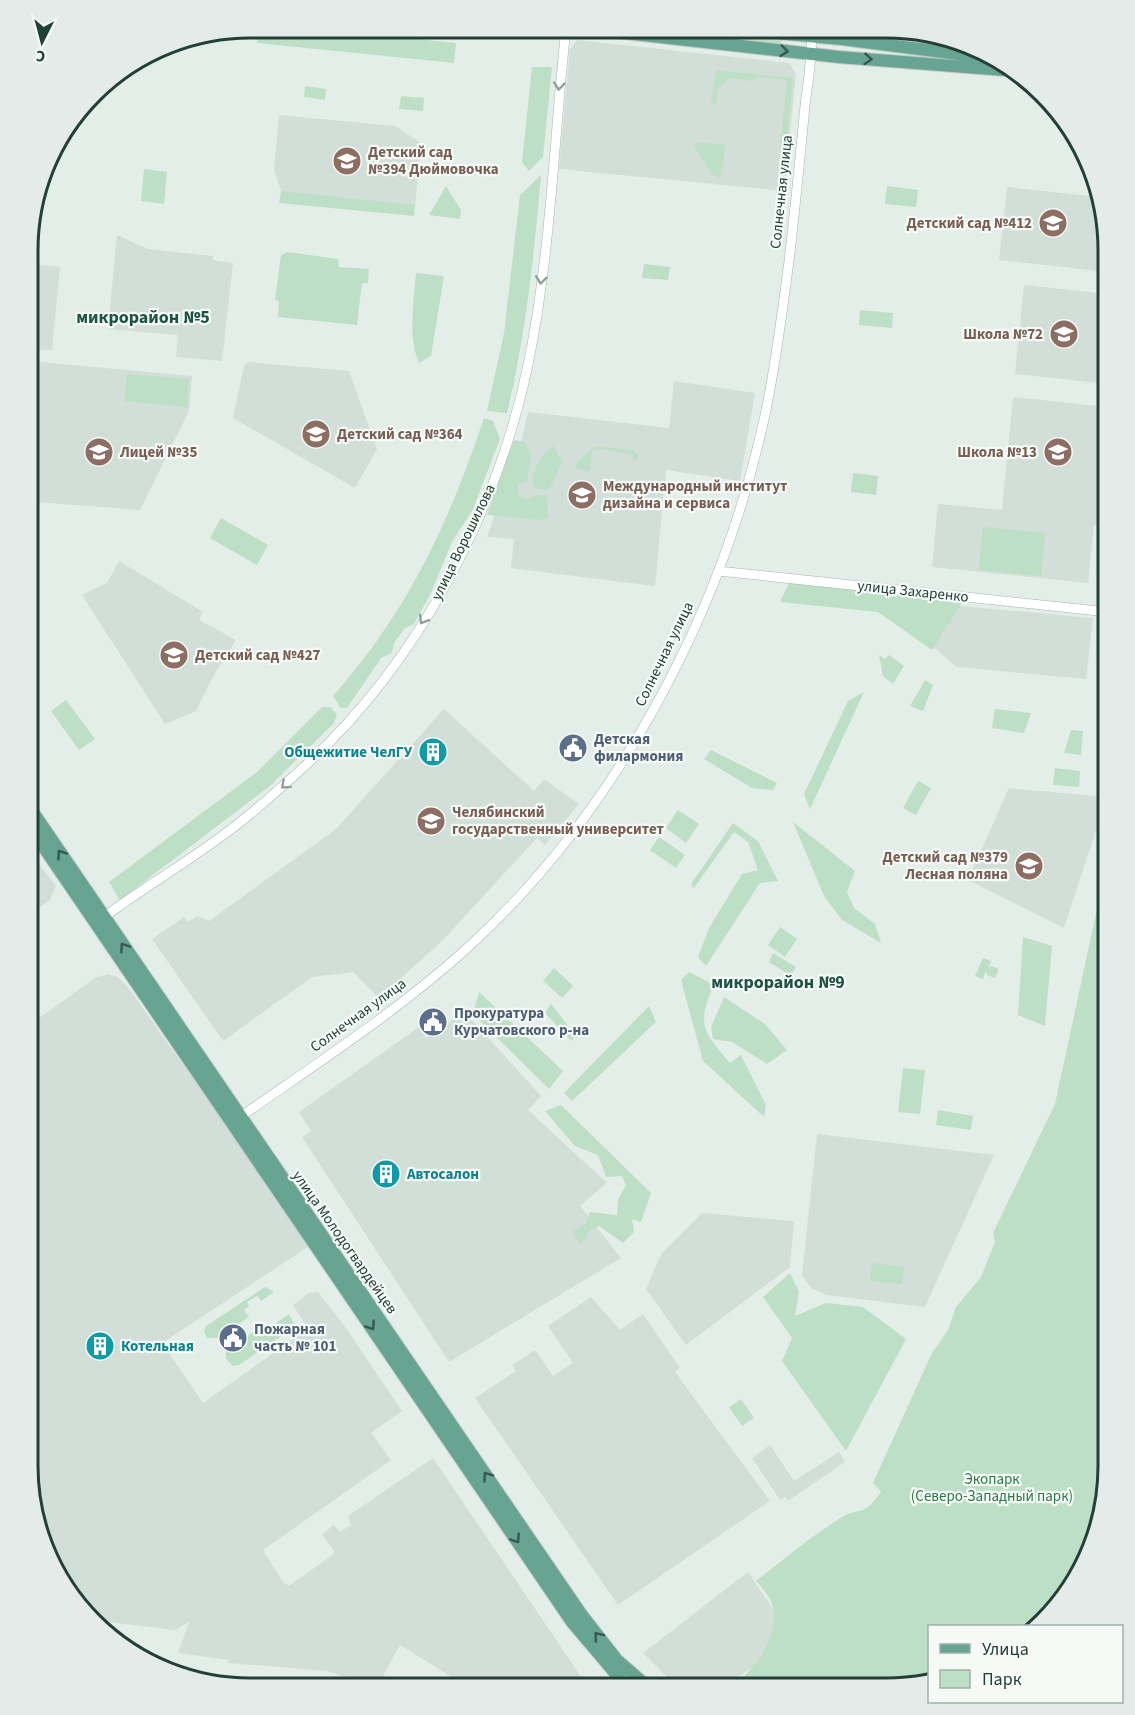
<svg xmlns="http://www.w3.org/2000/svg" width="1135" height="1715" font-family="'Source Sans 3',sans-serif">
	<rect width="100%" height="100%" fill="#e4eee9"/>
	<!-- built -->
	<path fill="#d2ded8" d="M577 40 789 63 796 74 784 191 559 169 570 49Z
		M279 115 395 126 421 143 415 207 282 193 274 170Z
		M1007 187 1098 197 1108 250V272L999 260Z
		M117 235 148 249 213 256V260L233 263 222 361 176 357 178 335 108 329Z
		M29 264 60 267 52 350 29 349Z
		M1024 285 1108 294V384L1015 374Z
		M29 361 192 376 189 411 140 510 36 502 29 493Z
		M249 362 349 371 377 449 355 488 233 418 244 366Z
		M674 381 755 393 740 481 666 470 655 586 511 568 514 539 487 537 522 438 528 412 669 428Z
		M1013 397 1108 407V525H1094L1088 583 932 567 938 504 1002 510Z
		M119 561 203 612 199 620 236 640 215 673 196 711 165 724 82 595 107 583Z
		M874 598 1093 618 1086 679 957 667Z
		M444 709 534 791 544 779 579 804 545 845 537 838 441 942 379 998 353 972 312 977 223 1041 152 939 184 917 188 922 198 916 209 921 336 829Z
		M1009 788 1107 797 1064 928 968 880Z
		M28 850 56 886 50 900 28 915Z
		M108 974 118 977 127 986 311 1245 162 1343 203 1403 303 1332 305 1324 293 1305 309 1293 318 1292 346 1328 402 1411 371 1433 391 1460 263 1550 283 1582 289 1586 335 1553 322 1534 334 1525 340 1532 351 1525 348 1516 433 1458 588 1687H468L400 1645 377 1687 327 1671 228 1663 229 1660 178 1653 189 1622 175 1630 92 1620 73 1601 44 1551 27 1465 28 1026 95 978Z
		M458 1016H464L473 1021 541 1096 528 1110 607 1183 580 1206 621 1258 449 1362 302 1137 311 1131 299 1112 419 1027 426 1038Z
		M817 1134 994 1155 925 1307 826 1295 811 1288 802 1275Z
		M702 1213 794 1221 790 1267 686 1345 646 1289 661 1254Z
		M591 1297 620 1330 643 1314 680 1368 675 1372 770 1501 618 1605 475 1398 516 1371 512 1365 535 1350 553 1376 573 1363 548 1326Z
		M770 1445 794 1481 839 1452 845 1462 788 1501 785 1497 780 1500 752 1458Z
		M748 1572 794 1640 721 1688 692 1687 670 1680 643 1653Z"/>
	<!-- green -->
	<path fill="#bddfc5" d="M258 27H300L456 43 454 63 257 43Z
		M606 28H670L782 40 781 46Z
		M532 67H552L543 157 529 171 522 162Z
		M716 70 793 78 786 150 780 149 787 80 758 77 753 81 730 78 718 88 716 103H711Z
		M305 86 326 89 325 100 304 97Z
		M401 96 424 98 423 111 399 109Z
		M697 142 726 145 720 178 713 175 693 145Z
		M144 169 167 172 164 204 141 201Z
		M541 175C534 256 526 334 507 413L487 411 504 333 520 195Z
		M446 186 461 210 460 219 429 215Z
		M887 186 918 190 916 207 885 204Z
		M281 191 415 205 414 216 279 203Z
		M288 252 338 259 339 267 369 269 368 283H362L357 325 278 317 279 302 275 299 281 255Z
		M644 264 670 267 668 280 642 278Z
		M416 273 444 276 431 356 419 363C407 335 414 302 416 273Z
		M860 310 893 313 892 328 859 325Z
		M127 374 189 379 187 407 124 401Z
		M484 418 493 421 500 439 473 509 452 542 430 595 414 624 405 628 394 643 392 653 381 658 347 708H341L333 696C408 611 448 525 484 418Z
		M514 440 525 442 531 456 527 481 518 486V494L526 500 536 495 547 496 548 518 538 520 487 515Z
		M553 446 563 461 549 490 537 489 532 482C535 464 540 457 553 446Z
		M596 446 633 450 638 455 637 460H633V455L600 449 592 451 590 472 576 468V463Z
		M853 473 878 476 876 495 851 492Z
		M221 518 268 545 257 565 210 538Z
		M983 527 1045 533 1041 576 979 570Z
		M789 583 963 601 932 650 878 612 780 602Z
		M879 655 885 659 889 655 904 666 893 684 883 676Z
		M925 680 933 685 923 711 910 706Z
		M864 692 810 809 804 794 848 701Z
		M66 700 95 739 79 750 51 711Z
		M322 707H330L337 714 334 723 271 785 120 900 109 882 257 772Z
		M995 709 1031 713 1024 733 992 728Z
		M1071 730 1083 731 1081 755 1064 753Z
		M711 750 777 783 773 790 752 788 704 759Z
		M1055 768 1080 771 1079 787 1053 785Z
		M918 781 931 788 916 815 903 808Z
		M678 810 699 824 686 843 666 828Z
		M793 822 855 871 847 892 854 908 875 924 881 943 842 920 824 896Z
		M733 823 758 841 778 881 760 883 706 966 698 957 709 928 742 874 758 870 748 842 734 832 694 888 691 884Z
		M659 837 685 855 676 868 650 850Z
		M1108 870 1107 1480 1091 1550 1062 1601 1036 1626H930L929 1679 886 1688H730C754 1672 782 1634 772 1604 770 1596 761 1587 756 1581 784 1559 809 1538 839 1519 861 1505 862 1519 881 1492L873 1483 932 1353 948 1330 956 1307 981 1277 995 1242 993 1233 1055 1104 1098 904Z
		M780 927 797 939 785 957 768 945Z
		M1023 937 1052 946 1045 1026 1018 1015Z
		M773 953 796 967 791 976 769 962Z
		M983 958 991 961 988 969 991 966 999 969 995 978 987 975 986 971 983 979 975 976Z
		M554 968 573 986 562 998 543 981Z
		M689 972 714 985C696 1025 703 1031 730 1063L741 1055 766 1105 764 1117 703 1061 681 980Z
		M479 992 563 1071 549 1089 473 1014Z
		M724 997 765 1024 787 1050 767 1064 732 1042 713 1039 711 1027Z
		M551 1004 576 1036 571 1041 545 1013Z
		M649 1006 656 1022 572 1101 564 1093Z
		M903 1068 925 1070 920 1114 898 1112Z
		M561 1105 651 1193 641 1222 632 1219 634 1232 623 1243 599 1226 590 1230 581 1245 572 1232 586 1223 590 1212 617 1215 618 1200 626 1185 622 1176 606 1177 598 1155 575 1146 545 1111Z
		M938 1110 973 1116 971 1130 936 1125Z
		M872 1263 904 1267 902 1284 870 1281Z
		M790 1273 799 1292 795 1316 826 1303 863 1307 906 1339 846 1451 782 1361 792 1338 763 1297Z
		M265 1287 274 1292 261 1301 257 1296 247 1302 249 1306 244 1310 249 1317 218 1338H207L204 1331 206 1326Z
		M289 1314 294 1323 292 1329 239 1365 233 1366 226 1359V1350L262 1326 269 1335 279 1328 276 1323Z
		M741 1399 754 1418 742 1426 729 1407Z"/>
	<g fill="none" stroke-linecap="round" stroke-linejoin="round">
		<!-- minor casing -->
		<g stroke="#a6b6b0" stroke-width="10">
			<path id="minor" d="M718 571 1108 612
				M104 917C142 889 184 864 222 836 252 814 280 789 307 764 419 661 499 509 529 360 551 251 554 138 566 28
				M240 1117C316 1064 395 1013 464 951 616 814 722 614 765 415 776 364 782 313 789 261 795 210 800 158 805 106 808 81 813 54 811 29"/>
		</g>
		<!-- major casing -->
		<g stroke="#c1cac7" stroke-width="14">
			<path id="major" d="M580 28 839 57 1017 71
				M720 28 841 39 982 57
				M28 805 581 1614 617 1660 648 1687
				M28 824 572 1622 627 1687"/>
		</g>
		<!-- minor -->
		<use href="#minor" stroke="#fff" stroke-width="9"/>
		<!-- major -->
		<use href="#major" stroke="#68a492" stroke-width="12"/>
	</g>
	<!-- one-way arrows -->
	<defs><path id="oneway-chevron" d="M-2-3.5L2.5 0L-2 3.5" fill="none" stroke-width="1.6" stroke-linecap="round" stroke-linejoin="round" transform="scale(1.5)"/></defs>
	<g stroke="#34594e">
		<use href="#oneway-chevron" transform="translate(784 51) rotate(6)"/>
		<use href="#oneway-chevron" transform="translate(868 59) rotate(5)"/>
		<use href="#oneway-chevron" transform="translate(61 854) rotate(-124)"/>
		<use href="#oneway-chevron" transform="translate(124 947) rotate(-124)"/>
		<use href="#oneway-chevron" transform="translate(371 1326) rotate(56)"/>
		<use href="#oneway-chevron" transform="translate(487 1476) rotate(-125)"/>
		<use href="#oneway-chevron" transform="translate(516 1539) rotate(56)"/>
		<use href="#oneway-chevron" transform="translate(598 1636) rotate(-128)"/>
	</g>
	<g stroke="#91a09b">
		<use href="#oneway-chevron" transform="translate(559 86) rotate(96)"/>
		<use href="#oneway-chevron" transform="translate(541 280) rotate(97)"/>
		<use href="#oneway-chevron" transform="translate(423 620) rotate(121)"/>
		<use href="#oneway-chevron" transform="translate(285 785) rotate(138)"/>
	</g>
	<!-- icons -->
	<defs>
		<g id="school-disc" transform="scale(1.5)"><circle r="9.5" fill="#8d6e63" stroke="#f5faf7"/><path d="M0-5L7-2L0 1L-7-2ZM-4 1L0 2.5L4 1V4Q0 6-4 4Z" fill="#fff"/></g>
		<g id="university-disc" transform="scale(1.5)"><circle r="9.5" fill="#8d6e63" stroke="#f5faf7"/><path d="M0-5L7-2L0 1L-7-2ZM-4 1L0 2.5L4 1V4Q0 6-4 4Z" fill="#fff"/></g>
		<g id="civic-disc" transform="scale(1.5)"><circle r="9.5" fill="#5c6f8a" stroke="#f5faf7"/><path d="M-.6-6.5H3V-4.5H.6V-3L4-1V1h2V6H-6V1h2V-1L-.6-3ZM-1.2 2.5V6h2.4V2.5Z" fill="#fff"/></g>
		<g id="building-disc" transform="scale(1.5)"><circle r="9.5" fill="#0f9aa8" stroke="#f5faf7"/><path d="M-4-6H4V6H1V3H-1V6H-4ZM-2.5-4.3h1.7v1.8h-1.7ZM.8-4.3h1.7v1.8H.8ZM-2.5-1h1.7V.8h-1.7ZM.8-1h1.7V.8H.8Z" fill="#fff"/></g>
	</defs>
	<g fill-rule="evenodd">
		<use href="#school-disc" x="347" y="161"/>
		<use href="#school-disc" x="1053" y="223"/>
		<use href="#school-disc" x="1064" y="334"/>
		<use href="#school-disc" x="316" y="434"/>
		<use href="#school-disc" x="99" y="452"/>
		<use href="#school-disc" x="1058" y="452"/>
		<use href="#university-disc" x="582" y="495"/>
		<use href="#school-disc" x="174" y="655"/>
		<use href="#civic-disc" x="573" y="748"/>
		<use href="#building-disc" x="433" y="752"/>
		<use href="#university-disc" x="431" y="821"/>
		<use href="#school-disc" x="1029" y="866"/>
		<use href="#civic-disc" x="433" y="1022"/>
		<use href="#building-disc" x="386" y="1174"/>
		<use href="#civic-disc" x="233" y="1338"/>
		<use href="#building-disc" x="100" y="1346"/>
	</g>
	<g text-anchor="middle" stroke-width="4.5" stroke-linejoin="round" paint-order="stroke">
		<!-- education labels -->
		<g font-size="15" font-weight="bold" fill="#785e54" stroke="#f5faf7" text-anchor="start">
			<text x="368" y="157">Детский сад<tspan x="368" dy="17">№394 Дюймовочка</tspan></text>
			<text x="1032" y="228" text-anchor="end">Детский сад №412</text>
			<text x="1043" y="339" text-anchor="end">Школа №72</text>
			<text x="337" y="439">Детский сад №364</text>
			<text x="120" y="457">Лицей №35</text>
			<text x="1037" y="457" text-anchor="end">Школа №13</text>
			<text x="603" y="491">Международный институт<tspan x="603" dy="17">дизайна и сервиса</tspan></text>
			<text x="195" y="660">Детский сад №427</text>
			<text x="452" y="817">Челябинский<tspan x="452" dy="17">государственный университет</tspan></text>
			<text x="1008" y="862" text-anchor="end">Детский сад №379<tspan x="1008" dy="17">Лесная поляна</tspan></text>
		</g>
		<!-- street labels -->
		<g font-size="15" fill="#234037" stroke="#f5faf7">
			<text transform="translate(781 192) rotate(-84)" y="5">Солнечная улица</text>
			<text transform="translate(463 542) rotate(-64)" y="5">улица Ворошилова</text>
			<text transform="translate(913 591) rotate(6)" y="5">улица Захаренко</text>
			<text transform="translate(664 654) rotate(-64)" y="5">Солнечная улица</text>
			<text transform="translate(358 1015) rotate(-36)" y="5">Солнечная улица</text>
			<text transform="translate(345 1242) rotate(55)" y="5">улица Молодогвардейцев</text>
		</g>
		<!-- service labels -->
		<g font-size="15" font-weight="bold" fill="#4e5e75" stroke="#f5faf7" text-anchor="start">
			<text x="594" y="744">Детская<tspan x="594" dy="17">филармония</tspan></text>
			<text x="454" y="1018">Прокуратура<tspan x="454" dy="17">Курчатовского р-на</tspan></text>
			<text x="254" y="1334">Пожарная<tspan x="254" dy="17">часть № 101</tspan></text>
		</g>
		<!-- culture labels -->
		<g font-size="15" font-weight="bold" fill="#0d838f" stroke="#f5faf7" text-anchor="start">
			<text x="412" y="757" text-anchor="end">Общежитие ЧелГУ</text>
			<text x="407" y="1179">Автосалон</text>
			<text x="121" y="1351">Котельная</text>
		</g>
		<!-- park labels -->
		<g font-size="15" fill="#2c7846" stroke="#f5faf7">
			<text x="992" y="1484">Экопарк<tspan x="992" dy="17">(Северо-Западный парк)</tspan></text>
		</g>
		<!-- quarter labels -->
		<g font-size="18" font-weight="bold" fill="#1e5344" stroke="#f5faf7">
			<text x="143" y="323">микрорайон №5</text>
			<text x="778" y="988">микрорайон №9</text>
		</g>
	</g>
	<!-- crop -->
	<path d="M0 0H1135V1715H0ZM250 38H886A212 212 0 0 1 1098 250V1466A212 212 0 0 1 886 1678H250A212 212 0 0 1 38 1466V250A212 212 0 0 1 250 38Z" fill="#e4ebe8" fill-rule="evenodd"/>
	<path fill="none" stroke="#234037" stroke-width="3" d="M250 38H886A212 212 0 0 1 1098 250V1466A212 212 0 0 1 886 1678H250A212 212 0 0 1 38 1466V250A212 212 0 0 1 250 38Z"/>
	<!-- legend -->
	<rect x="928" y="1625" width="195" height="78" fill="#f5faf7" stroke="#a1b0aa" stroke-width="1.5"/>
	<rect x="940" y="1644" width="30" height="9" fill="#68a492" stroke="#a1b0aa" stroke-width="1.5"/>
	<text x="982" y="1655" font-size="18" fill="#234037">Улица</text>
	<rect x="940" y="1670" width="30" height="18" fill="#bddfc5" stroke="#a1b0aa" stroke-width="1.5"/>
	<text x="982" y="1685" font-size="18" fill="#234037">Парк</text>
	<!-- north arrow -->
	<g transform="translate(42 42) rotate(186)" stroke="#f5faf7" stroke-width="4.5" paint-order="stroke">
	<path d="M0-4.5L10 22L0 15L-10 22Z" fill="#234037"/>
	<text y="-9" font-size="16" font-weight="bold" text-anchor="middle" fill="#234037">С</text>
	</g>
</svg>
